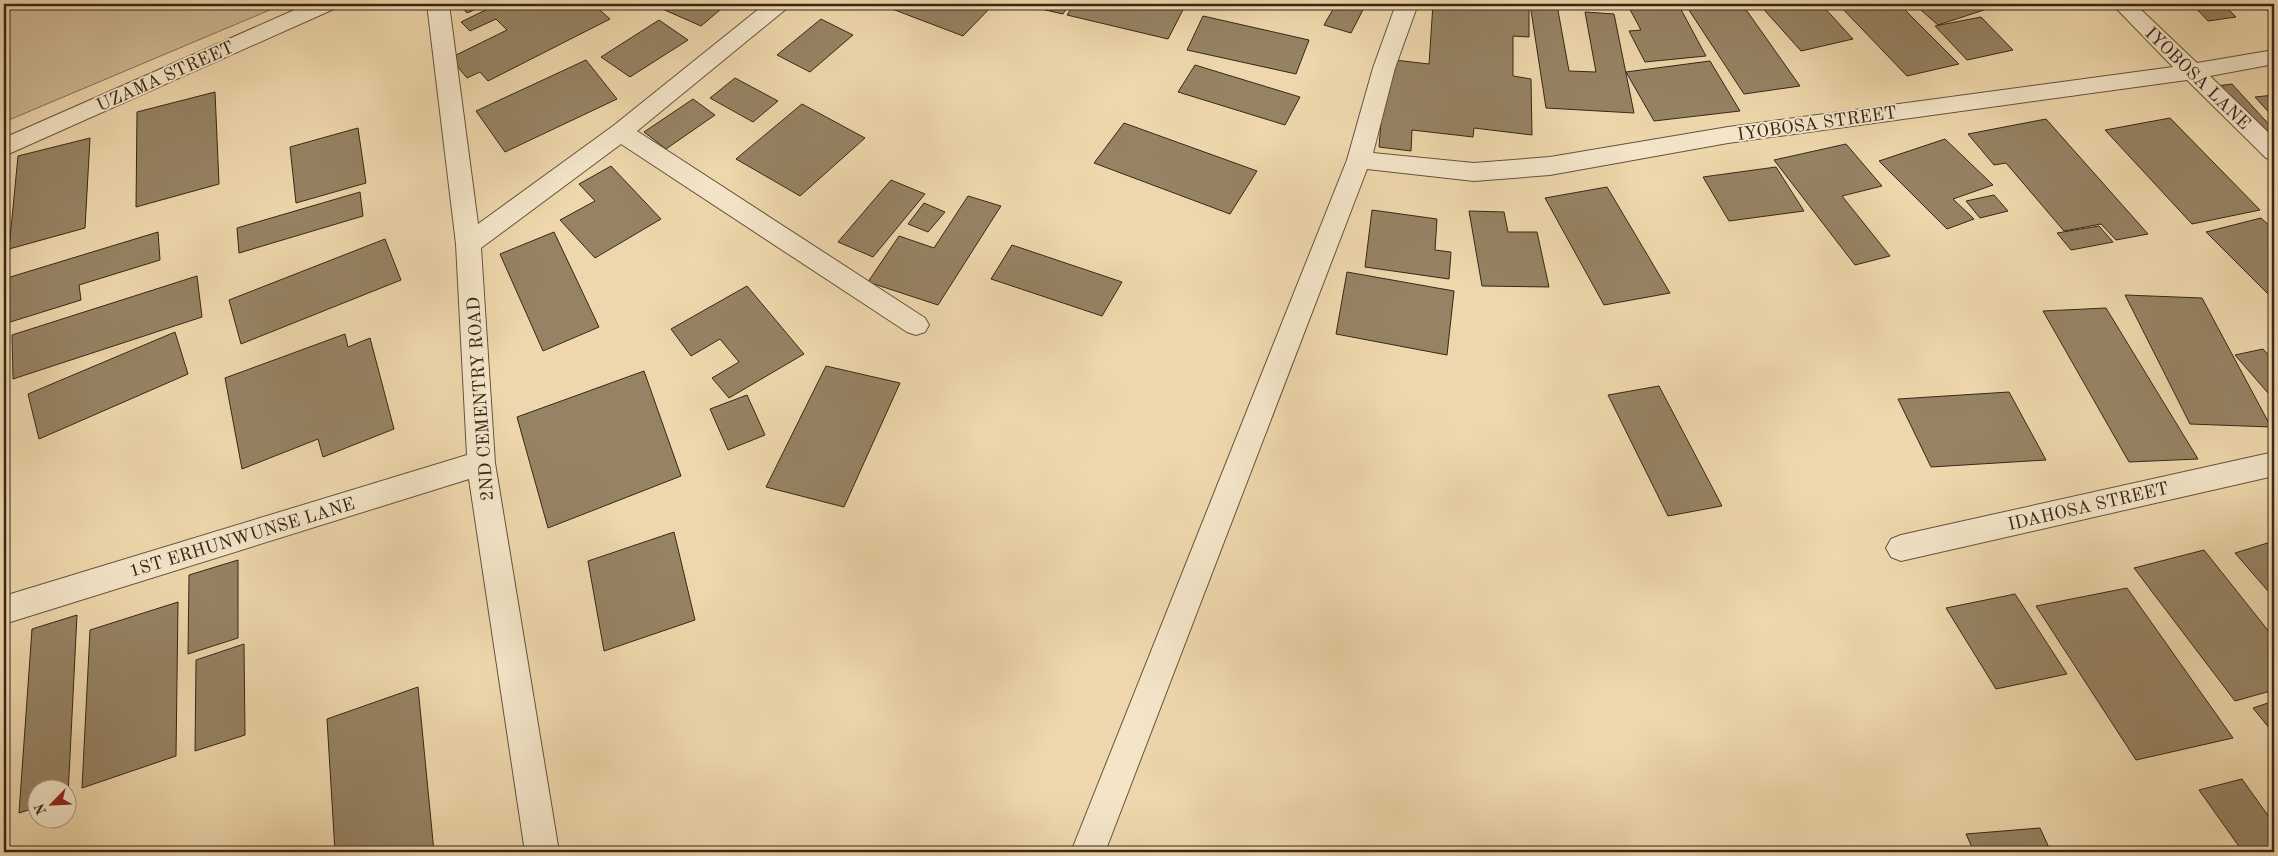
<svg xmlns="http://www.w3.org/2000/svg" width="2278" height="856" font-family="'Old Standard TT',serif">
	<rect width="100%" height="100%" fill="#eed7ac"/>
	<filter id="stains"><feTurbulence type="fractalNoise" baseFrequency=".004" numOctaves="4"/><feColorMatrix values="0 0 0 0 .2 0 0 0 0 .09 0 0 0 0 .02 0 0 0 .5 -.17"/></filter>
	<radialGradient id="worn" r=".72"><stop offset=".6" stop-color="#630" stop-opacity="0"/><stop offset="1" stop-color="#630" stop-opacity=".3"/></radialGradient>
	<!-- green -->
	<path fill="#cfb993" stroke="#837055" d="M4 4H284L4 122Z"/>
	<!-- building -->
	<path fill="#968364" stroke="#372717" d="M459 4H488L467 13Z
		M498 4H593L610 19 488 81 480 72 467 78 450 58 507 30 496 19 470 31 461 22Z
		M651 4H727L701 26Z
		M879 4H975L989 9 963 36Z
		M1019 4H1069L1063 14Z
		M1074 4H1186L1168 39 1067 15Z
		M1336 4H1366L1351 33 1324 25Z
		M1433 4H1529V37L1513 36V76L1531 79 1532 135 1474 128 1473 137 1412 130 1411 151 1379 147 1386 59 1429 64Z
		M1530 4 1557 5 1569 71 1596 72 1585 12 1614 14 1634 113 1546 108Z
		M1627 4H1678L1706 56 1645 62 1629 31 1641 30Z
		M1685 4H1742L1800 86 1744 94Z
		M1759 4H1821L1853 39 1801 51Z
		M1838 4H1899L1959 64 1907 76Z
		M1914 4H1976L1984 10 1938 25Z
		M2204 4H2223L2236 17 2208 21 2193 5Z
		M2258 4H2274V11L2271 13Z
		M1203 16 1309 40 1296 74 1187 50Z
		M1981 17 2013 50 1967 60 1935 26Z
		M821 19 853 35 810 72 777 55Z
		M659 20 688 40 630 77 601 57Z
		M586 60 617 99 505 152 476 111Z
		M1710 61 1740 111 1654 121 1626 72Z
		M1195 65 1300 97 1285 125 1178 92Z
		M735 78 778 101 753 122 710 98Z
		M2232 84 2274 130V134L2247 138 2201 88Z
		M215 92 219 184 136 207 137 112Z
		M2274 95V118L2255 97Z
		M693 99 715 115 666 149 644 132Z
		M802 104 865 138 800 196 736 159Z
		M2170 118 2260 210 2192 224 2105 130Z
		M2046 119 2148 234 2116 240 2101 224 2064 231 2006 163 1994 165 1968 134Z
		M1124 123 1257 171 1230 214 1094 163Z
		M358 128 366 183 296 203 290 147Z
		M90 138 85 228 9 249 18 156Z
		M1945 139 1993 185 1953 199 1974 219 1947 229 1879 161Z
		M1846 144 1882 186 1842 196 1890 256 1855 265 1774 160Z
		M611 166 661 219 595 258 560 220 595 201 579 184Z
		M1776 167 1804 211 1729 221 1703 177Z
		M891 180 925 194 873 257 838 242Z
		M1607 187 1670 293 1604 305 1545 198Z
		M360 192 363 216 239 253 237 228Z
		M1994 195 2008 211 1980 218 1966 201Z
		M968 196 1001 206 938 305 868 282 899 236 934 248Z
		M924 203 945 212 928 232 908 224Z
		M1372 210 1437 219 1435 250 1451 252 1449 279 1365 267Z
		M1469 211 1504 212 1508 232H1537L1549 287 1482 286Z
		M2261 218 2274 230V300L2206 232Z
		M2099 226 2113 242 2071 250 2057 233Z
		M158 232 160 260 79 285 81 300 7 323V278Z
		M554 232 599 327 543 351 500 254Z
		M385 239 401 280 241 344 229 300Z
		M1012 245 1122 282 1102 316 991 279Z
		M1347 272 1454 291 1447 355 1336 334Z
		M197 276 202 317 13 379 12 335Z
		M747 286 804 354 729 398 712 378 739 362 720 339 691 356 671 329Z
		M2125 295 2202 298 2271 427 2190 424Z
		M2106 308 2198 459 2129 462 2043 311Z
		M175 332 188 374 39 439 28 394Z
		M345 334 348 347 370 338 394 429 323 457 318 439 242 469 225 378Z
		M2263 349 2274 361V400L2235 355Z
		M826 366 900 383 844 507 766 487Z
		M644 371 681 476 548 528 517 417Z
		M1659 386 1722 506 1668 516 1608 395Z
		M2009 392 2046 460 1931 467 1898 399Z
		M747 395 765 435 728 450 710 409Z
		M674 532 695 620 604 651 588 561Z
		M2274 541V598L2235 553Z
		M2204 550 2274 638V690L2235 701 2134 568Z
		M238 560V638L188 654 189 575Z
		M2127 588 2233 738 2136 760 2036 606Z
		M2015 594 2067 674 1996 689 1946 608Z
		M178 602 176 756 82 788 90 630Z
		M77 615 68 796V788H38V807L19 813 32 629Z
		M244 644 245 735 195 751 196 660Z
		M418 687 434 852H335L327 719Z
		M2274 701V734L2253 708Z
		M2242 779 2274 824V852H2243L2199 790Z
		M2040 828 2051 852H1974L1966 834Z"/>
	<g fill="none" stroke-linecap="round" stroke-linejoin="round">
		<!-- minor casing -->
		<g stroke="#65533c" stroke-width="2">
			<path id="minor" d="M308 4H337L334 9 4 156V138Z
				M427 4H449L478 224 613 126 765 4H789L786 9 637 131 925 318 929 325 925 332 916 335 907 332 621 144 481 248 495 463 559 852H525L469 479 4 624V596L467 455 456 244Z
				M1396 4H1418L1395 68 1373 153 1474 163 1550 157 1728 127 2173 67 2112 4H2135L2197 63 2274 50V64L2210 76 2274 138V160L2266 158 2187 80 1728 143 1550 175 1474 181 1367 169 1105 852H1071L1347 160 1373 68Z
				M2274 452V476L1901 561 1891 557 1886 548 1891 539 1901 535Z"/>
		</g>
		<!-- minor -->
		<use href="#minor" fill="#f4e5c9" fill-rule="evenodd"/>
	</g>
	<g text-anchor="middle" stroke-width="4" stroke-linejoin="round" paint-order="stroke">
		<!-- street labels -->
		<g font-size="18" fill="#372717" stroke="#f4e5c9">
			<text transform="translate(165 76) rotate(-24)" y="6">UZAMA STREET</text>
			<text transform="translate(2198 78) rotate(44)" y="6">IYOBOSA LANE</text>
			<text transform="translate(1817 123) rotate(-8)" y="6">IYOBOSA STREET</text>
			<text transform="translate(480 399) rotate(-94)" y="6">2ND CEMENTRY ROAD</text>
			<text transform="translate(2088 506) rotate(-13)" y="6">IDAHOSA STREET</text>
			<text transform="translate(242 537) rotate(-17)" y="6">1ST ERHUNWUNSE LANE</text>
		</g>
	</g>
	<!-- margin -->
	<rect width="2278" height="856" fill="none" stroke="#eed7ac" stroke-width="20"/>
	<rect x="5" y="5" width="2268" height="846" fill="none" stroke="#372717" stroke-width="2.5"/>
	<rect x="10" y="10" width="2258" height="836" fill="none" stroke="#372717"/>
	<!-- north arrow -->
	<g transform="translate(52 804) rotate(246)"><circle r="24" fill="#f4e5c9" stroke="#a89982"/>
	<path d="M0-4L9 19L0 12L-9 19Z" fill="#8f2418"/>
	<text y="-8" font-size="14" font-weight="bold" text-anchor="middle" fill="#372717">N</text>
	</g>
	<rect width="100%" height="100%" filter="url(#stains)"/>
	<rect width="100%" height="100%" fill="url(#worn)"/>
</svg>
